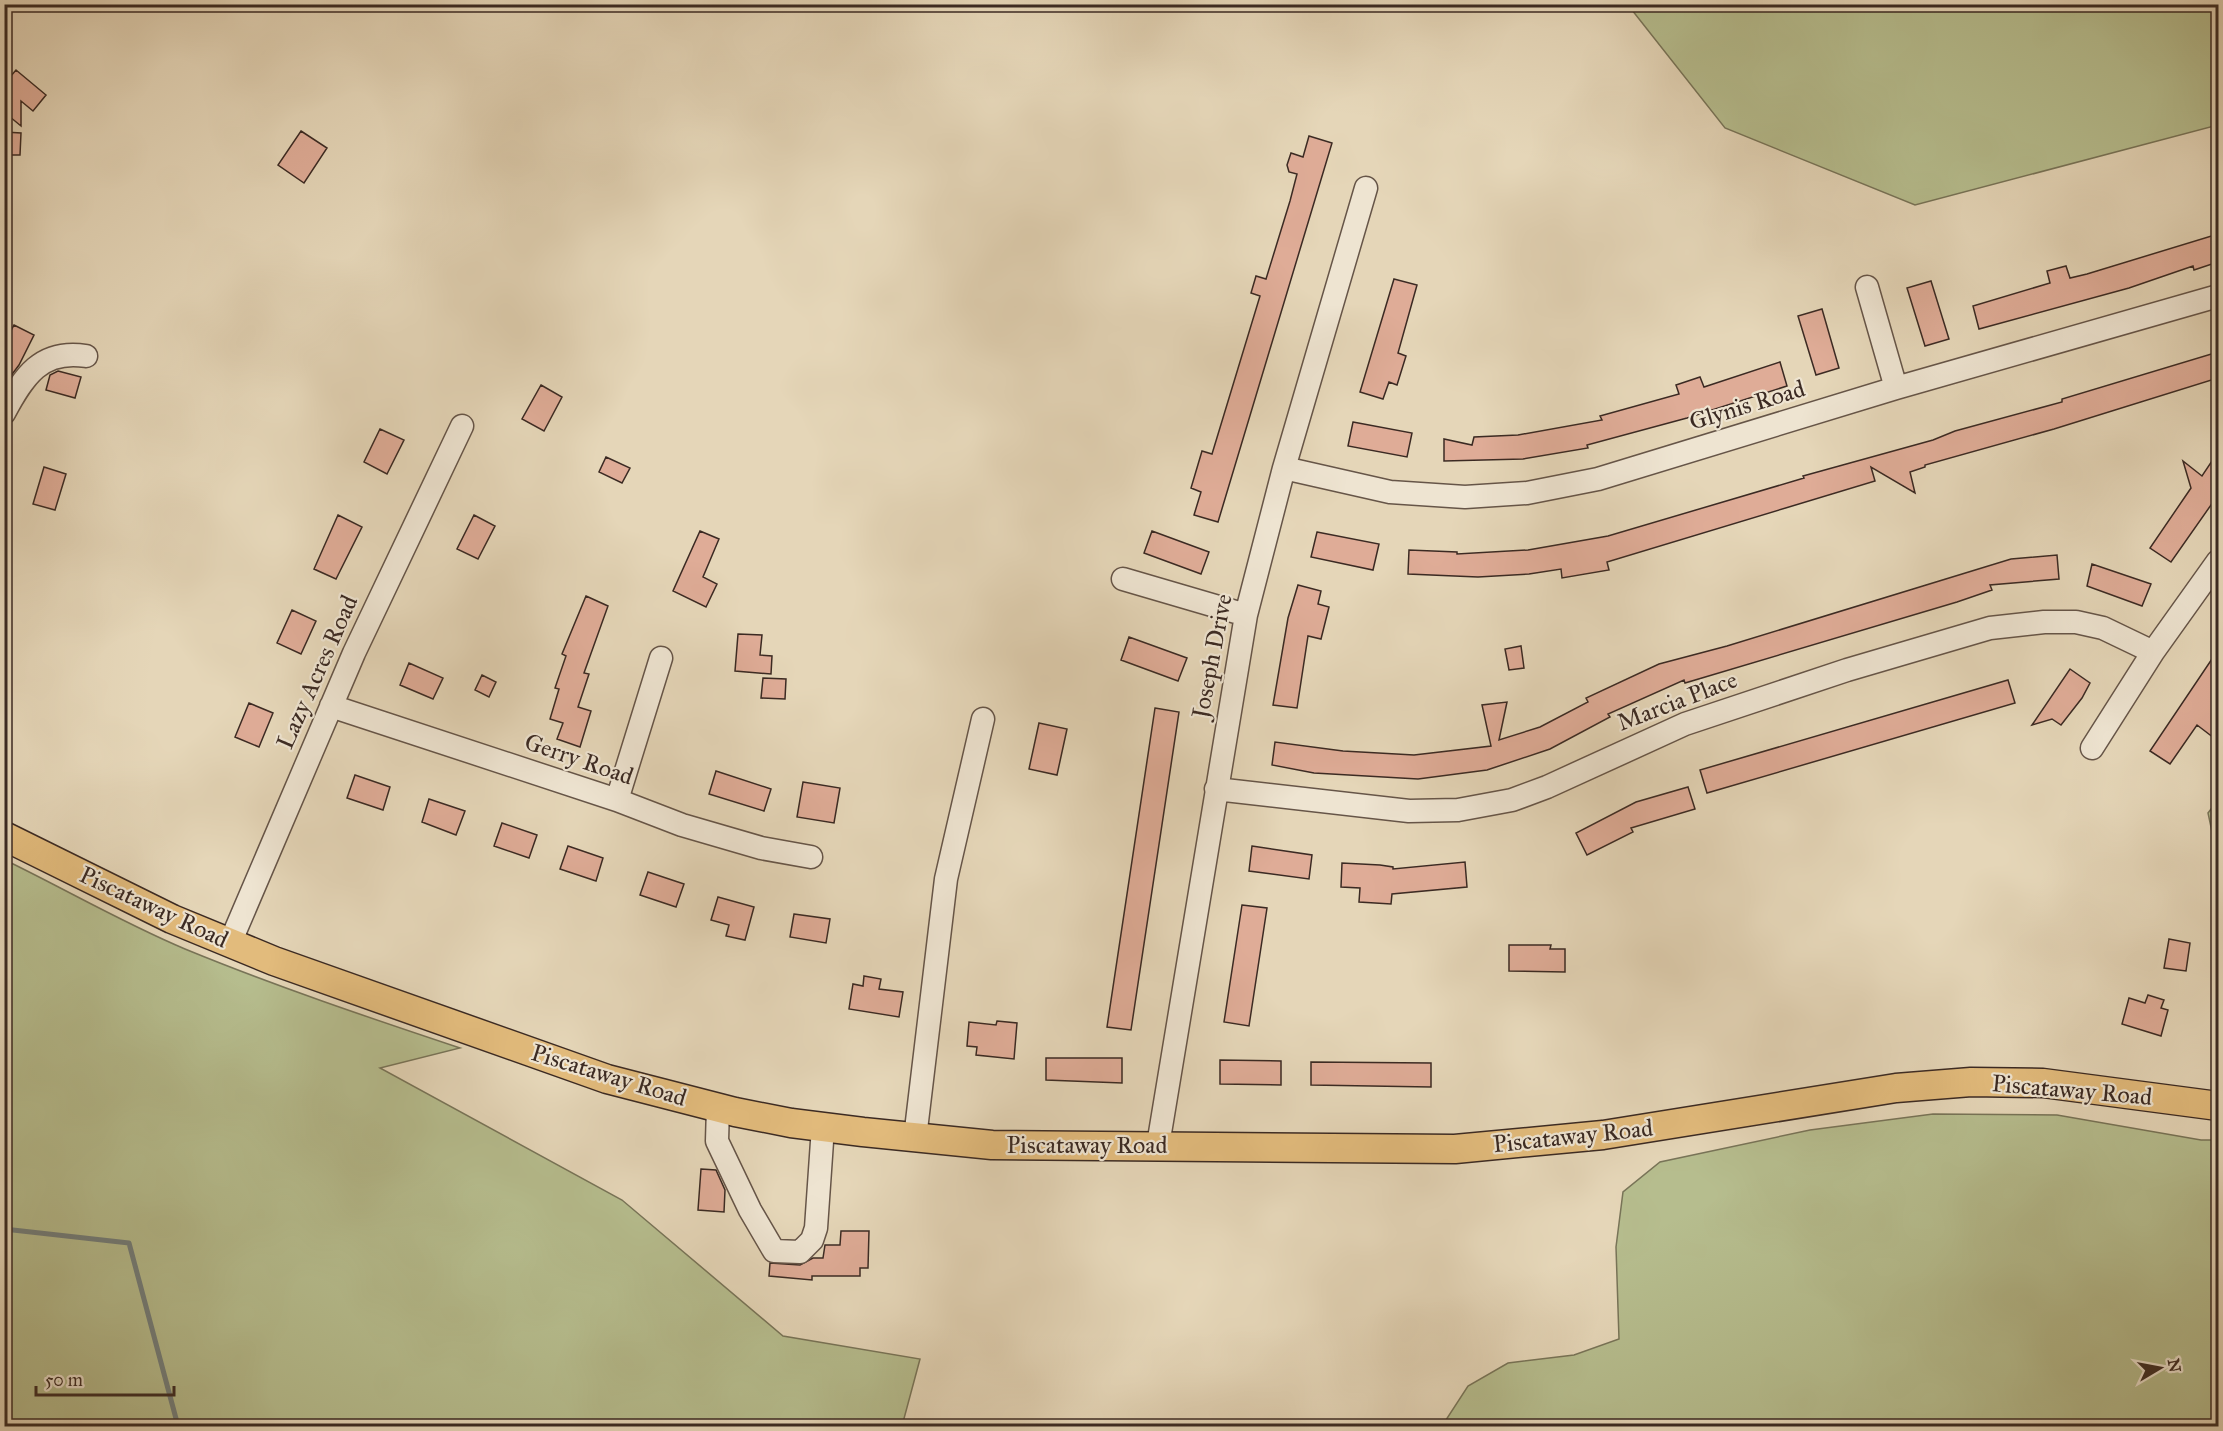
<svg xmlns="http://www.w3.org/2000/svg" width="2223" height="1431" font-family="'IM FELL Great Primer',serif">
	<rect width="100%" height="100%" fill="#e5d6b8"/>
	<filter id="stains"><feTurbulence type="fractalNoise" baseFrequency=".00333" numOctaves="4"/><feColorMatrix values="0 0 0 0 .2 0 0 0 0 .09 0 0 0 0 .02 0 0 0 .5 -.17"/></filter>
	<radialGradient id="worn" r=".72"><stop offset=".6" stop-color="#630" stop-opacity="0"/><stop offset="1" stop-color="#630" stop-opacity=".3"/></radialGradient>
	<!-- green -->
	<path fill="#b6bd8e" stroke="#787458" stroke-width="1.5" d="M1628 5H2218V125L1915 205 1725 128Z
		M2218 800V860L2208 813Z
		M5 860C65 889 123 923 185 949 275 986 367 1017 460 1048L380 1068 622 1200 783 1336 920 1359 902 1426H5Z
		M1933 1114 2057 1115 2201 1140H2218V1426H1442L1468 1386 1508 1363 1574 1355 1619 1339 1616 1247 1623 1192 1660 1162 1810 1130Z"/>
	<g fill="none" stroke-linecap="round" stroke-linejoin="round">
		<!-- stream -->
		<path stroke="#737f7c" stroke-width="5" d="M4 1229 129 1243 178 1426"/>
	</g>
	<!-- building -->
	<path fill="#dfac97" stroke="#3b2a23" stroke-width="1.5" d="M16 70 46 95 33 111 21 101V126L4 112V84Z
		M301 131 327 148 304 183 278 165Z
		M4 132 21 133 20 155H4Z
		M1309 136 1332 143 1218 522 1194 515 1201 492 1191 488 1202 451 1212 454 1260 296 1251 293 1256 276 1266 279 1290 201 1297 174 1289 172 1287 165 1291 153 1303 157Z
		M2218 234V262L2194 270 2193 266 2129 288 1979 329 1973 306 2050 283 2047 271 2066 266 2070 278 2087 274Z
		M1394 279 1417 285 1398 353 1406 356 1397 385 1389 382 1383 399 1360 392Z
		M1931 281 1949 339 1925 346 1907 288Z
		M1822 309 1839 368 1816 375 1798 316Z
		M14 325 34 335 19 365 4 385V344Z
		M2218 352V378L2054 429 1925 465V467L1910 472 1915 493 1871 467 1875 481 1607 562 1609 570 1562 578 1561 569 1529 574 1478 577 1408 574 1409 550 1457 552V554L1528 550 1608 536 1804 478 1803 476 1933 440 1955 431 2062 402V399Z
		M1780 362 1787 386 1687 418 1587 445 1588 448 1523 459 1444 461V439L1472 445 1474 437 1518 435 1602 420 1600 416 1679 394 1676 385 1700 377 1704 387Z
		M58 371 81 377 75 398 46 390 50 375Z
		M541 385 562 397 544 431 522 419Z
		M1353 422 1412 433 1407 457 1348 446Z
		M380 429 404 440 387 474 364 462Z
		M2218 452V495L2171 562 2150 548 2191 488 2183 461 2202 476Z
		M606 457 630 468 622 483 599 472Z
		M44 467 66 474 55 510 33 504Z
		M338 515 362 527 336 579 314 569Z
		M474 515 495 526 478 559 457 549Z
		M700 531 719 539 703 577 717 584 706 607 673 591Z
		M1152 531 1209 552 1201 574 1144 553Z
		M1317 532 1379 544 1373 570 1311 557Z
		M2057 555 2059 579 1990 585 1992 590 1957 602 1685 683 1684 680 1608 714 1610 717 1550 749 1487 770 1418 779 1314 773 1272 765 1275 742 1343 751 1414 755 1491 746 1482 705 1507 702 1499 740 1540 727 1588 702 1586 698 1659 664 1727 646 2011 559Z
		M2092 564 2151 584 2142 606 2087 586Z
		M1298 585 1321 591 1318 604 1329 607 1321 639 1308 636 1297 708 1273 705 1288 618Z
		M586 596 608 606 584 673 589 674 578 707 591 711 580 747 557 739 563 723 550 719 559 689 555 688 566 656 562 654Z
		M292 610 316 621 301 654 277 643Z
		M738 634 762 635 760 655 772 656 771 674 735 671Z
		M1129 637 1187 658 1178 681 1121 660Z
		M1521 646 1524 668 1509 670 1505 649Z
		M2218 650V741L2197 725 2170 764 2150 751Z
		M409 663 443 678 433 699 400 685Z
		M2070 669 2090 683 2082 698 2061 725 2052 719 2032 725Z
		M482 675 496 682 489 697 475 690Z
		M763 678 786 679 785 699 761 698Z
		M2008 680 2015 703 1707 793 1700 770Z
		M249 703 273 713 259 747 235 737Z
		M1155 708 1179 712 1131 1030 1107 1027Z
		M1039 723 1067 729 1057 775 1029 769Z
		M716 771 771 789 764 811 709 794Z
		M355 775 390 787 383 810 347 798Z
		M803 782 840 788 834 823 797 817Z
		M1688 787 1695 809 1631 828 1633 832 1587 855 1576 833 1636 802Z
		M429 799 465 811 456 835 422 822Z
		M502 823 537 835 529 858 494 846Z
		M568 846 603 858 596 881 560 869Z
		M1252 846 1312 855 1309 879 1249 871Z
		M1465 862 1467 887 1392 894 1391 904 1359 902 1360 888 1341 887 1342 863 1380 865 1393 867V869Z
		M648 872 684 884 676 907 640 895Z
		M718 897 754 907 745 940 726 936 729 925 711 920Z
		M1242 905 1267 908 1249 1026 1224 1022Z
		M794 914 830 919 826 943 790 937Z
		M2169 939 2190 943 2186 971 2164 968Z
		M1509 945H1551L1550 949H1565V972L1509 971Z
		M864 976 881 979 879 989 903 992 899 1017 849 1009 853 984 863 986Z
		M2148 995 2164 1000 2161 1008 2168 1010 2161 1036 2122 1024 2129 998 2145 1003Z
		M997 1021 1017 1023 1014 1059 976 1055 977 1047 967 1046 969 1022 996 1025Z
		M1046 1058H1122V1083L1046 1080Z
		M1220 1060 1281 1061V1085L1220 1084Z
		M1311 1062 1431 1063V1087L1311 1085Z
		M701 1169 716 1170 725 1190 724 1212 698 1210Z
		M841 1231H869L868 1268H860V1276H812V1280L769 1276 770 1263 800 1265 813 1258H823L825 1245H840Z"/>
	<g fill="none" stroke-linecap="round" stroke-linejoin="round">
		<!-- minor casing -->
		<g stroke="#665548" stroke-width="25">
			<path id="minor" d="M1867 287 1896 388
				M4 413C24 376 41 349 86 356
				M1284 468 1390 492 1465 497 1527 493 1598 479 1896 388 2218 296
				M1123 579 1246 615
				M331 706 617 800 682 825 761 848 811 857
				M2092 748 2153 652 2218 561
				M1216 789 1409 811 1458 810 1512 800 1547 787 1685 724 1847 670 1990 628 2044 622H2076L2103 628 2153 652
				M617 800 661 658
				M230 943 354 653 462 426
				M718 1107 717 1141 750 1210 774 1251 800 1252 812 1240 816 1228 823 1127
				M915 1138 946 879 983 719
				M1158 1145 1246 615 1284 468 1366 188"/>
		</g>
		<!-- major casing -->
		<g stroke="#3b2a23" stroke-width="31">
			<path id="major" d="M4 836 172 919 274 961 607 1079 735 1112 791 1123 863 1132 992 1145 1455 1149 1603 1135 1896 1088 1971 1082 2043 1083 2218 1106"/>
		</g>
		<!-- minor -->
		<use href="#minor" stroke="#eee4d1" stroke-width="22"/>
		<!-- major -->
		<use href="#major" stroke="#e2bb7c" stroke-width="28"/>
	</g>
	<g text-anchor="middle" stroke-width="4.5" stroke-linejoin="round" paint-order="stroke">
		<!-- street labels -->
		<g font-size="24" fill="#3b2a23" stroke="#eee4d1">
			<text transform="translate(1747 405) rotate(-17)" y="8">Glynis Road</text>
			<text transform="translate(1212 656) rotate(-79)" y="8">Joseph Drive</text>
			<text transform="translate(317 672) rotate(-66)" y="8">Lazy Acres Road</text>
			<text transform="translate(1677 701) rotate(-21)" y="8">Marcia Place</text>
			<text transform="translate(579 759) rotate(19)" y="8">Gerry Road</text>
			<text transform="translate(154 907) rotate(25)" y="8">Piscataway Road</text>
			<text transform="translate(609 1075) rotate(17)" y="8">Piscataway Road</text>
			<text transform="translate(2072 1090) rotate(5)" y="8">Piscataway Road</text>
			<text transform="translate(1573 1136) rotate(-6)" y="8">Piscataway Road</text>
			<text x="1087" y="1153">Piscataway Road</text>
		</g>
	</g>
	<!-- margin -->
	<rect width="2223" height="1431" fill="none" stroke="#e5d6b8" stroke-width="24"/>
	<rect x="6" y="6" width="2211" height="1419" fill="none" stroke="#3b2a23" stroke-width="3"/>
	<rect x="12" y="12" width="2199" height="1407" fill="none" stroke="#3b2a23" stroke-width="1.5"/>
	<!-- north arrow -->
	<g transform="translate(2160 1368) rotate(80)" stroke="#eee4d1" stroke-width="4.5" paint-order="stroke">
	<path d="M0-4.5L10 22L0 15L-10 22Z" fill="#3b2a23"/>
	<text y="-9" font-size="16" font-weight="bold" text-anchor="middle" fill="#3b2a23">N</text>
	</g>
	<!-- scale -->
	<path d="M36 1386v9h138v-9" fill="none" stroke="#3b2a23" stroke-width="3"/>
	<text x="45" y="1386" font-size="18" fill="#3b2a23" stroke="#eee4d1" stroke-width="4.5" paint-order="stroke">50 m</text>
	<rect width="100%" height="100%" filter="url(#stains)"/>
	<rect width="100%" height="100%" fill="url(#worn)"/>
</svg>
